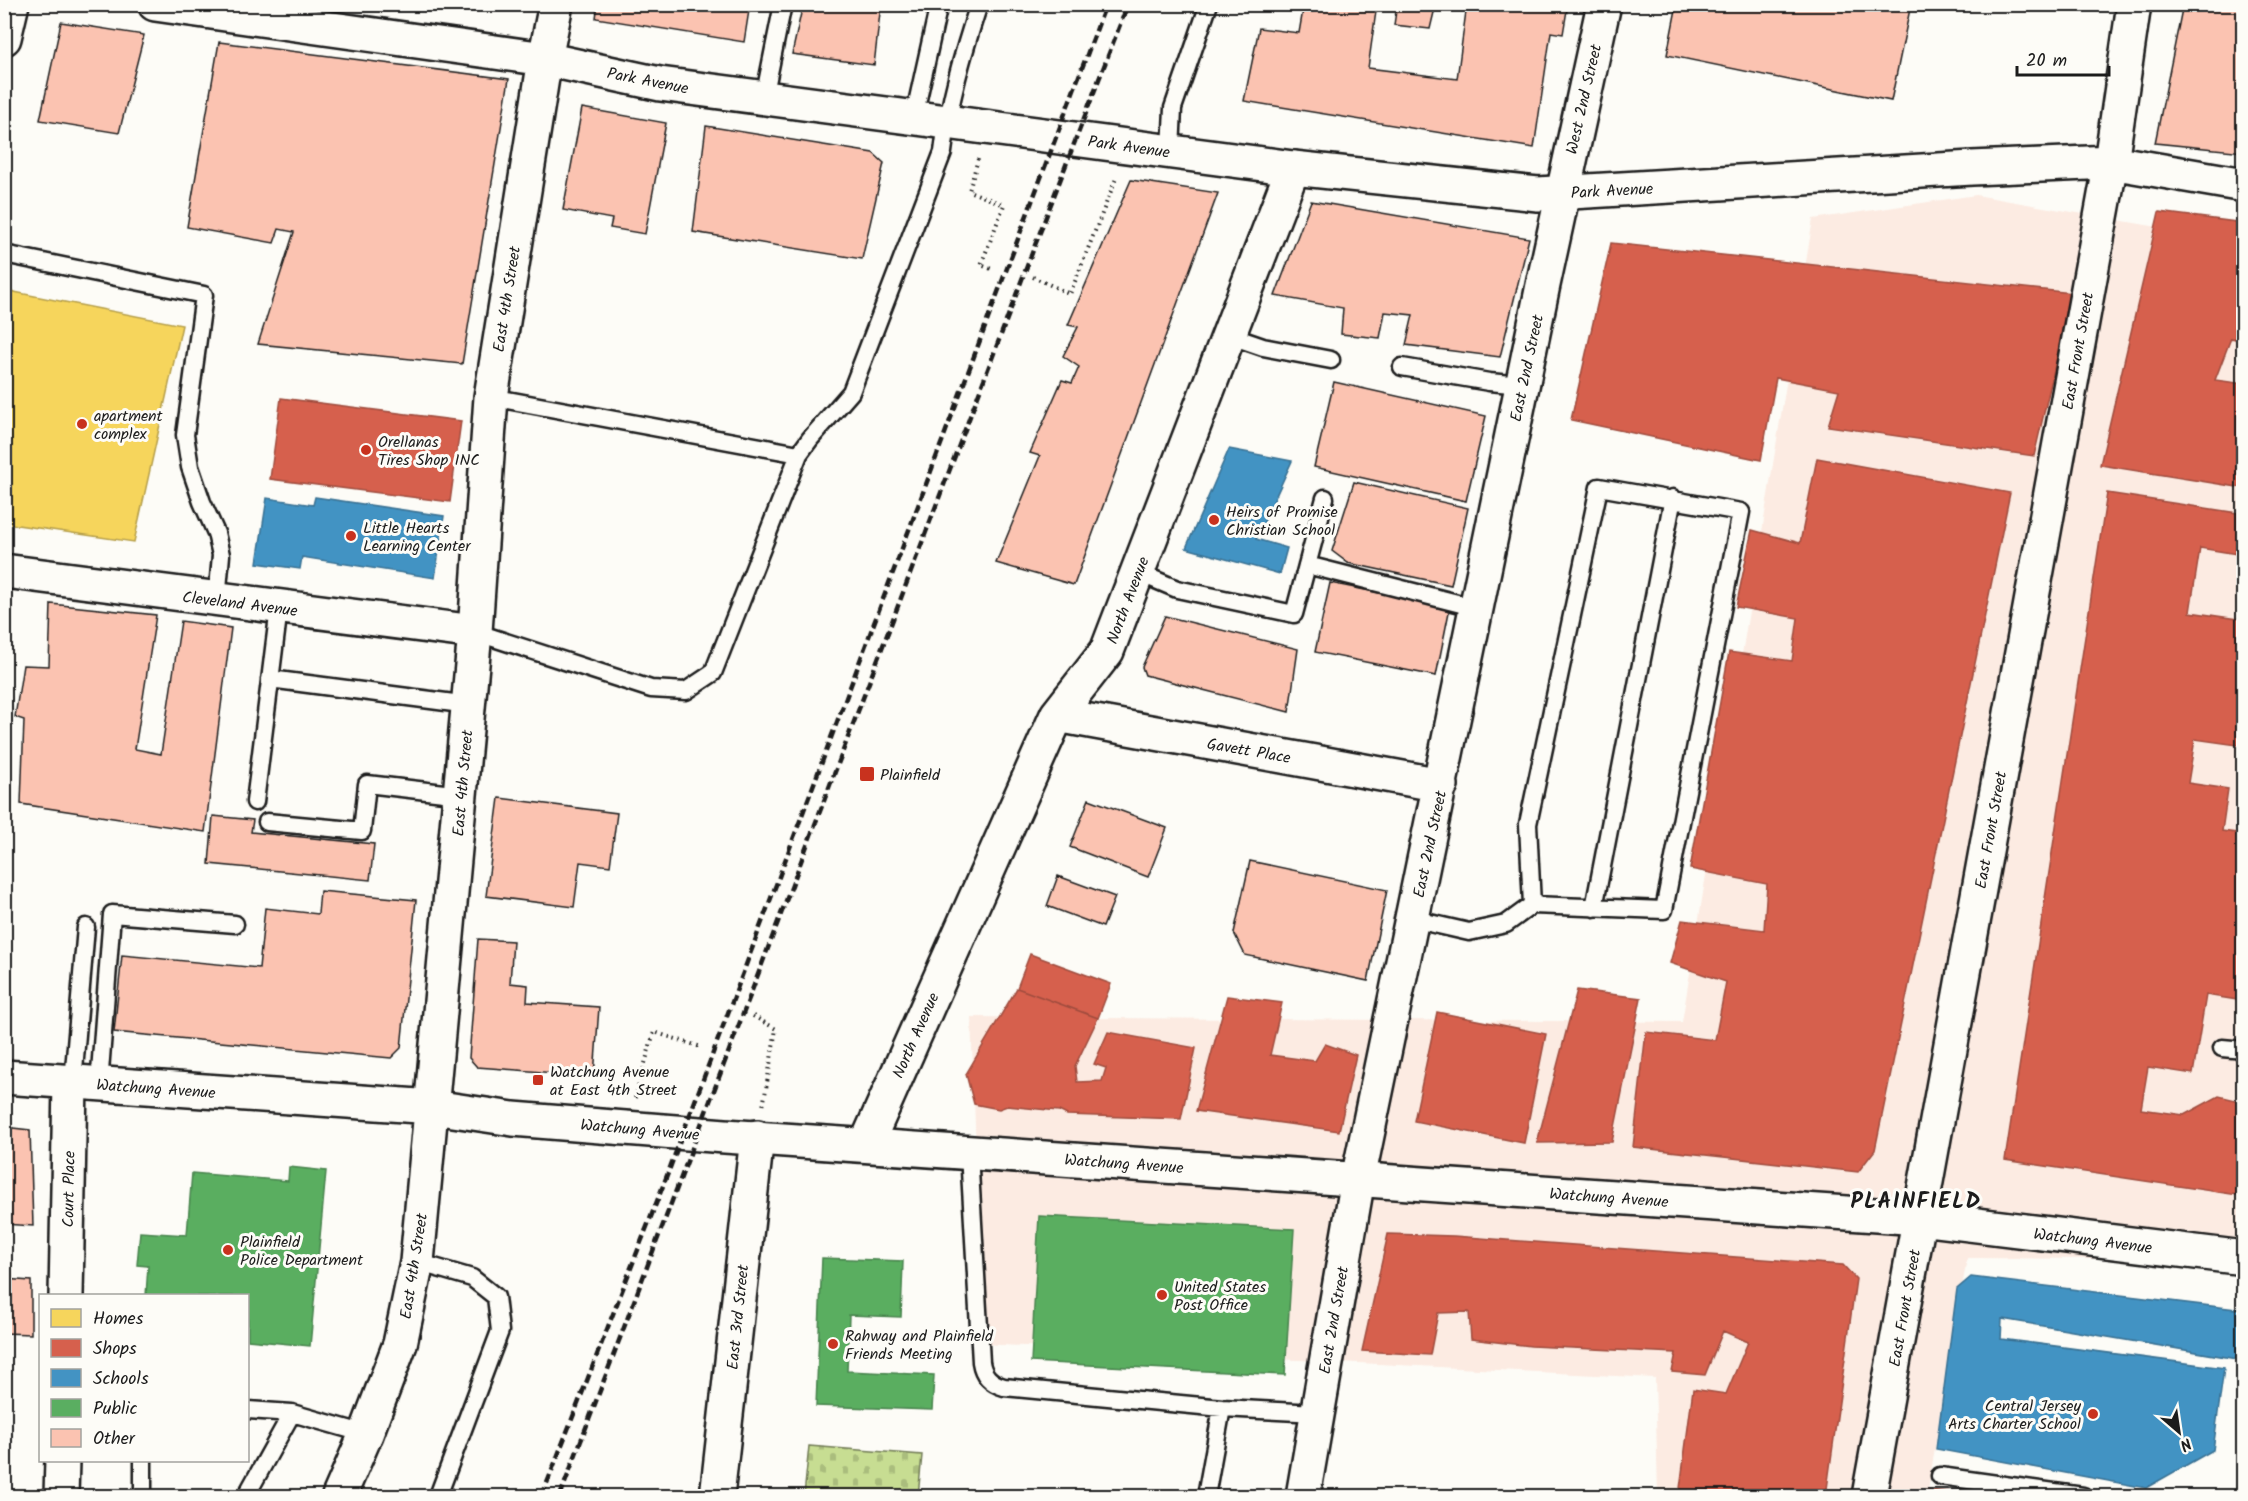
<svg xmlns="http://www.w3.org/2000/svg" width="2248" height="1501" font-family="Kalam,sans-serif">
	<defs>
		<pattern id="cemetery-stones" width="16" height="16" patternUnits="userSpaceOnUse" patternTransform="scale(1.5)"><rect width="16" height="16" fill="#c7dd92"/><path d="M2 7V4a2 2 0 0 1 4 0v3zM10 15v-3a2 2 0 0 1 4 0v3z" fill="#aabd7d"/></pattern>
	</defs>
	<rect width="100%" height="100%" fill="#fdfcf7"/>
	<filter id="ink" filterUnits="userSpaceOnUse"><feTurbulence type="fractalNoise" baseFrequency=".0167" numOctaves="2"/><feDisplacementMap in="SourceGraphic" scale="12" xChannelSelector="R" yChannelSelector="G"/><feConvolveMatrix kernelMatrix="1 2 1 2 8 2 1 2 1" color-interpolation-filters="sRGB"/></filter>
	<g filter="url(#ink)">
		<!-- built -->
		<path fill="#fcebe2" d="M1976 195 2243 242V1260L1967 1258 1927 1496H1658L1655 1378 983 1344 971 1017 1682 1022 1813 219Z"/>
		<!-- cemetery -->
		<path fill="url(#cemetery-stones)" stroke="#727c57" stroke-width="1.5" d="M809 1446 922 1455 918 1496H804Z"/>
		<!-- homes -->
		<path fill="#f6d55c" stroke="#b59e49" stroke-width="1.5" d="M4 290 182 325 134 542 4 523Z"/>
		<!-- shops -->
		<path fill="#d6604d" stroke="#9e4c3e" stroke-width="1.5" d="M2159 212 2244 223V341L2231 338 2215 380 2244 384V488L2100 465Z
			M1611 243 2072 293 2034 456 1828 426 1839 390 1776 378 1761 460 1571 420Z
			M281 398 461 421 450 502 270 479Z
			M1817 458 2010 493 1875 1150 1858 1172 1633 1147 1646 1032 1715 1040 1726 982 1670 963 1682 920 1764 930 1767 884 1690 869 1729 652 1792 661 1798 618 1736 607 1752 530 1800 543Z
			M2107 493 2244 514V555L2200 548 2190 612 2244 620V746L2195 739 2188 783 2228 789 2222 831 2244 834V1001L2206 995 2193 1074 2148 1067 2141 1109 2184 1115 2219 1096 2244 1102V1196L2005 1160Z
			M1030 954 1111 984 1098 1018 1017 988Z
			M1017 988 1098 1018 1075 1066 1077 1082 1102 1081 1106 1068 1094 1064 1108 1032 1196 1048 1181 1119 1067 1115 1059 1111 1007 1106 999 1109 974 1104 966 1074Z
			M1577 990 1641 998 1612 1142 1537 1143Z
			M1227 996 1282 1003 1270 1055 1315 1061 1325 1044 1356 1055 1339 1131 1196 1111Z
			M1437 1012 1546 1034 1524 1143 1414 1121Z
			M1388 1234 1454 1236 1843 1265 1856 1279 1826 1496H1679L1693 1389 1726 1394 1748 1342 1723 1331 1705 1375 1672 1372 1676 1353 1531 1346 1471 1339 1469 1312 1438 1313 1430 1355 1362 1351Z
			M1928 1490 1988 1496H1927Z"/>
		<!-- schools -->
		<path fill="#4393c3" stroke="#376f91" stroke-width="1.5" d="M1229 449 1292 461 1256 539 1287 548 1280 574 1186 548Z
			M315 497 444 516 435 578 302 557 300 569 257 563 267 498 313 505Z
			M1971 1277 2244 1310V1360L2002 1319 2001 1339 2224 1368 2213 1450 2146 1488 1936 1449 1957 1289Z"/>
		<!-- public -->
		<path fill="#5aae61" stroke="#47824c" stroke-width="1.5" d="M289 1167 326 1171 310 1346 248 1340V1296H146L148 1266 137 1265 140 1232 187 1235 192 1173 288 1181Z
			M1039 1216 1294 1229 1285 1375 1031 1362Z
			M822 1258 903 1261 901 1317 849 1315 847 1371 934 1375 932 1410 816 1406Z"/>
		<!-- building -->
		<path fill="#fbc3b1" stroke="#1c1c1c" stroke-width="1.5" d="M598 4H750L744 42 596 18Z
			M803 4H881L874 65 792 54Z
			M1304 4H1377L1368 68 1457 79 1467 4H1568L1563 34 1551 32 1534 148 1244 101 1259 28 1299 33Z
			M1397 4H1436L1430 29 1394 25Z
			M1677 4H1911L1891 101 1667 55Z
			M2183 4H2244V152L2155 143Z
			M61 22 144 35 119 133 40 120Z
			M219 42 509 79 462 364 258 344 294 232 279 229 274 243 187 227Z
			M582 108 666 123 645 234 610 228 612 219 563 210Z
			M706 126 873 153 884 163 862 259 693 232Z
			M1131 180 1218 193 1074 585 996 563 1040 456 1030 453 1062 380 1072 383 1079 367 1063 356 1078 327 1068 325Z
			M1311 201 1529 238 1500 357 1406 345 1413 315 1385 312 1380 338 1341 334 1343 308 1275 296Z
			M1334 382 1486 416 1466 501 1314 467Z
			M1354 482 1468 508 1451 585 1348 563 1332 551Z
			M1330 583 1450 607 1436 676 1315 652Z
			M51 604 156 615 135 749 161 754 181 621 231 628 205 832 21 804 24 720 15 717 23 665 49 666Z
			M1165 616 1298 649 1289 712 1145 675 1142 667Z
			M499 798 617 813 610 866 580 862 574 907 486 896Z
			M1089 799 1167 828 1148 877 1070 847Z
			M213 816 253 820 251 832 374 844 370 880 209 864Z
			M1250 861 1387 890 1368 981 1245 955 1234 933Z
			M1058 876 1115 897 1103 927 1047 906Z
			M320 891 416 900 401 1048 391 1058 114 1032 122 955 259 968 265 908 318 914Z
			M478 939 513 941 510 983 528 985 527 1002 599 1007 594 1076 477 1067 469 1058Z
			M4 1127 30 1130 33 1226 4 1224Z
			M4 1279 31 1281V1334L4 1333Z"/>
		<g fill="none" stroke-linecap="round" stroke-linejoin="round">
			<!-- lane casing -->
			<g stroke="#1c1c1c" stroke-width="21">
				<path id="lane" d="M764 98 783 4
					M914 117 939 4
					M1171 151 1173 108 1209 4
					M4 254 204 295 185 435 190 467 202 502 216 533 221 555 217 600
					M1228 335 1263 347 1331 360
					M1402 367 1489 382 1522 385
					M491 397 799 454
					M1307 565 1477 608
					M1137 572 1177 589 1294 614 1325 498
					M475 632 651 689 686 691 713 673 799 454 810 439 851 392 943 152C949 101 963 53 979 4
					M270 679 469 705
					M255 802 279 608
					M267 822 362 831 367 784 461 795
					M1594 908 1673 498
					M1412 919 1469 932 1506 924 1532 905 1528 824 1599 487 1741 512 1664 910 1532 905
					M2222 1048 2244 1050
					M73 1082 86 927
					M99 1085 112 914 235 924
					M969 1153 981 1362C983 1375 990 1383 1004 1387L1222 1408 1317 1413
					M417 1262 472 1278 496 1297 500 1331 438 1496
					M248 1410 292 1413 366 1434
					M143 1460V1496
					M1940 1476 2083 1496
					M246 1496 292 1413
					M1206 1496 1222 1408"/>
			</g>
			<!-- street casing -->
			<g stroke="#1c1c1c" stroke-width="38">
				<path id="street" d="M4 571 475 632
					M1057 715 1441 785
					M866 1145 1057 715 1107 651 1293 168
					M66 1296 70 1082
					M61 1496 62 1460
					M717 1496 757 1137
					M1303 1496 1358 1179 1543 285 1604 4"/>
			</g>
			<!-- secondary casing -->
			<g stroke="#1c1c1c" stroke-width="38">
				<path id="secondary" d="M155 4 545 59 660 84 1293 168 1538 194 1972 168 2111 162 2244 185
					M4 38 12 4
					M4 1077 433 1107 513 1119 725 1136 1920 1218 2244 1258
					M339 1496 366 1434 400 1344 417 1262 475 632 491 397 545 59 556 4
					M1869 1496 2111 162 2134 4"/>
			</g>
			<!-- path -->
			<path stroke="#1c1c1c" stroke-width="4" stroke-dasharray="1.5 4.5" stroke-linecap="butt" d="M978 159 969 191 1004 205 981 265 994 270
				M1033 277 1070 294 1117 176
				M753 1016 776 1029 763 1107
				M635 1098 654 1032 701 1047"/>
			<!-- lane -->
			<use href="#lane" stroke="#fdfcf7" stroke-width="16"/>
			<!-- street -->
			<use href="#street" stroke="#fdfcf7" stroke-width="33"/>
			<!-- secondary -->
			<use href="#secondary" stroke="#fdfcf7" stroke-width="33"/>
			<!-- rail -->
			<path stroke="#1c1c1c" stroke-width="4.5" stroke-dasharray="9 4.5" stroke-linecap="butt" d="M542 1496 668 1173 1106 4
				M560 1496 1032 253 1128 4"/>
		</g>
	</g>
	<!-- markers -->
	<g fill="#c8321e" stroke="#fdfcf7" stroke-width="2">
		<circle cx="82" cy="424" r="6"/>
		<circle cx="366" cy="450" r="6"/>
		<circle cx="1214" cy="520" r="6"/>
		<circle cx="351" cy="536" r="6"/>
		<rect x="859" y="766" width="16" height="16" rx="3"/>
		<rect x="532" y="1074" width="12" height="12" rx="3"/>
		<circle cx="228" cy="1250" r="6"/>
		<circle cx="1162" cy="1295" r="6"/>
		<circle cx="833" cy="1344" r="6"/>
		<circle cx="2093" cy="1414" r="6"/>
	</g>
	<g text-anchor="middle" stroke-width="6" stroke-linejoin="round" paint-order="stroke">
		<!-- street labels -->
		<g font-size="16" fill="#1c1c1c" stroke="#fdfcf7">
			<text transform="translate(648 80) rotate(11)" y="6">Park Avenue</text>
			<text transform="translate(1583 99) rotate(-77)" y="6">West 2nd Street</text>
			<text transform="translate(1129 146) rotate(8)" y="6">Park Avenue</text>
			<text transform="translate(1612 190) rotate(-3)" y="6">Park Avenue</text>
			<text transform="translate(506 299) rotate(-81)" y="6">East 4th Street</text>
			<text transform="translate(2077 351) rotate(-80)" y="6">East Front Street</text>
			<text transform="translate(1526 368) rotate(-78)" y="6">East 2nd Street</text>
			<text transform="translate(1127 600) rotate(-69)" y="6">North Avenue</text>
			<text transform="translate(240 603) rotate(7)" y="6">Cleveland Avenue</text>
			<text transform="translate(1249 750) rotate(10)" y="6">Gavett Place</text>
			<text transform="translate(462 783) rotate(-85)" y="6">East 4th Street</text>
			<text transform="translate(1990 830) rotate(-80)" y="6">East Front Street</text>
			<text transform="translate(1429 844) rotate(-78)" y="6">East 2nd Street</text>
			<text transform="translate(915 1035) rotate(-66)" y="6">North Avenue</text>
			<text transform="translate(156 1088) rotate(4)" y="6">Watchung Avenue</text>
			<text transform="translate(640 1129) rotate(5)" y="6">Watchung Avenue</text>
			<text transform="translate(1124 1163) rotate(4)" y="6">Watchung Avenue</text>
			<text transform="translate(68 1189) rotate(-89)" y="6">Court Place</text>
			<text transform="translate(1609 1197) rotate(4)" y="6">Watchung Avenue</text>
			<text transform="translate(2093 1240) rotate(7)" y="6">Watchung Avenue</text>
			<text transform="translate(413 1266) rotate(-81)" y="6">East 4th Street</text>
			<text transform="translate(1904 1308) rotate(-80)" y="6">East Front Street</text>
			<text transform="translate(737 1317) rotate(-84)" y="6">East 3rd Street</text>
			<text transform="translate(1333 1320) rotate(-80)" y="6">East 2nd Street</text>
		</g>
		<!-- poi labels -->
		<g font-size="16" fill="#1c1c1c" stroke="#fdfcf7" text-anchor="start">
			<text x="94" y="421">apartment<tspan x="94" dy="18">complex</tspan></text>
			<text x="378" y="447">Orellanas<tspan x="378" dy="18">Tires Shop INC</tspan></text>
			<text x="1226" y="517">Heirs of Promise<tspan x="1226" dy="18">Christian School</tspan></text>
			<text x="363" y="533">Little Hearts<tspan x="363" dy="18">Learning Center</tspan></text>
			<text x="880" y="780">Plainfield</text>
			<text x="550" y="1077">Watchung Avenue<tspan x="550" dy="18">at East 4th Street</tspan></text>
			<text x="240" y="1247">Plainfield<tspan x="240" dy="18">Police Department</tspan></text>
			<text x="1174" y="1292">United States<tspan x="1174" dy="18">Post Office</tspan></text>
			<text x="845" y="1341">Rahway and Plainfield<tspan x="845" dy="18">Friends Meeting</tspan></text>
			<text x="2081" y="1411" text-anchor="end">Central Jersey<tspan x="2081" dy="18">Arts Charter School</tspan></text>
		</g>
		<!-- district labels -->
		<g font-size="22" font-weight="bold" letter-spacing="1.5" fill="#1c1c1c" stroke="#fdfcf7">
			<text x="1916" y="1208">PLAINFIELD</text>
		</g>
	</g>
	<!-- margin -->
	<rect width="2248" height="1501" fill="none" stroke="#fdfcf7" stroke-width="24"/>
	<rect x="12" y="12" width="2224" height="1477" fill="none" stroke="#1c1c1c" stroke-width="2" filter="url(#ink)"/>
	<!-- legend -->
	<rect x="39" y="1294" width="210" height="168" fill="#fdfcf7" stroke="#a3a29f" stroke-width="1.5"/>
	<rect x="51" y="1309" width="30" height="18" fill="#f6d55c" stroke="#a3a29f" stroke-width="1.5"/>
	<text x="93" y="1324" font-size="18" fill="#1c1c1c">Homes</text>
	<rect x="51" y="1339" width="30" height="18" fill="#d6604d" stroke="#a3a29f" stroke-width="1.5"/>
	<text x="93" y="1354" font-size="18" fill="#1c1c1c">Shops</text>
	<rect x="51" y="1369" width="30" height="18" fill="#4393c3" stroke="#a3a29f" stroke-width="1.5"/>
	<text x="93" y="1384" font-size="18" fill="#1c1c1c">Schools</text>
	<rect x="51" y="1399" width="30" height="18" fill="#5aae61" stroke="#a3a29f" stroke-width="1.5"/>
	<text x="93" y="1414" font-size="18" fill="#1c1c1c">Public</text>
	<rect x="51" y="1429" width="30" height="18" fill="#fbc3b1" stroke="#a3a29f" stroke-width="1.5"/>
	<text x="93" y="1444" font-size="18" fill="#1c1c1c">Other</text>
	<!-- north arrow -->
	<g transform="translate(2179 1432) rotate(151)" stroke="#fdfcf7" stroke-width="4.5" paint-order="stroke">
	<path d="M0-4.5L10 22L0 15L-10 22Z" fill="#1c1c1c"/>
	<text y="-9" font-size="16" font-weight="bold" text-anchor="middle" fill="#1c1c1c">N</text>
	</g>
	<!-- scale -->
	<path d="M2017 66v9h92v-9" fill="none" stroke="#1c1c1c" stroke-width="3"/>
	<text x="2026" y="66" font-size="18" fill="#1c1c1c" stroke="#fdfcf7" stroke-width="4.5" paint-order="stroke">20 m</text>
</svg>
